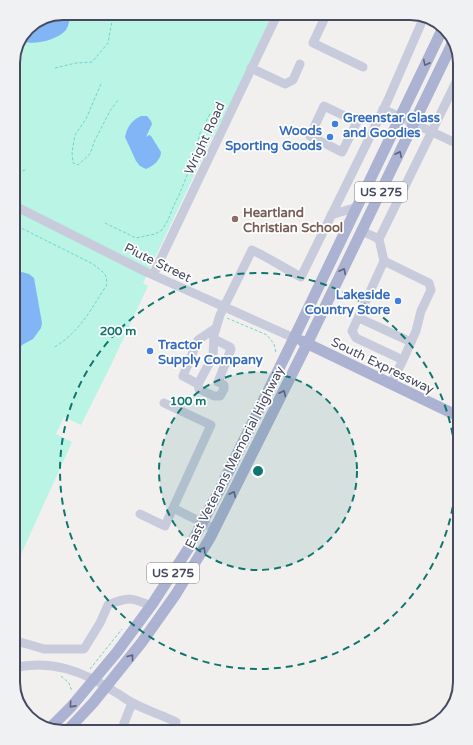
<svg xmlns="http://www.w3.org/2000/svg" width="473" height="745" font-family="'Varela Round',sans-serif">
	<rect width="100%" height="100%" fill="#f2f0ef"/>
	<!-- green -->
	<path fill="#b9f4e4" d="M63 13H273L228 109 210 142 143 283 148 286 111 365 81 425 64 417 56 434 72 442 13 572V60L28 28Z"/>
	<!-- water -->
	<path fill="#82b5f5" d="M63 13H74C68 18 70 24 66 30 57 40 34 46 22 41L28 28Z
		M141 116H147L151 121 152 124 146 137 149 135 151 136 161 152C161 160 153 166 146 169L140 166 136 161 125 137C127 127 132 120 141 116Z
		M22 272 29 274 34 278 42 323 41 328 33 339 22 345 13 357V277Z"/>
	<g fill="none" stroke-linecap="round" stroke-linejoin="round">
		<!-- path -->
		<path stroke="#6ed5c7" stroke-width="1" stroke-dasharray="3 2" stroke-linecap="butt" d="M55 68 76 63 92 62 108 43 112 21 115 13
			M101 84 86 119 75 135 72 152 73 163 78 165 90 154 95 140 110 111 118 100
			M13 175 27 169
			M105 223 136 238 155 234 162 230 168 220 174 205 179 195 194 158 200 133 210 114
			M13 224 93 264 103 272 106 276 107 283 106 286C90 311 79 333 53 348
			M227 318 267 335 274 344 276 353
			M90 669 122 629
			M61 676 69 683 71 689 74 690"/>
		<!-- minor -->
		<path stroke="#c7cbdb" stroke-width="9" d="M327 13 313 43 363 67
			M251 68 285 84 293 80 300 64
			M324 106 357 122 342 152 310 136Z
			M383 109 460 145
			M13 205 144 271 294 338
			M331 215 357 207
			M362 231 379 239 460 74
			M379 239 384 261 352 331 356 338 403 360 416 331 421 311 431 290 429 283 384 261
			M153 275 278 13
			M359 318 411 342
			M216 328 198 340 183 376 198 384 213 356 214 335 220 315 252 250C269 258 284 268 301 277L387 102 424 17
			M198 384 199 389 214 396H220L224 389V385L218 382 231 349 230 347 214 339
			M391 384 403 360
			M164 403 211 425 173 508 215 529
			M140 514 165 526 173 508
			M13 640 44 649H84L100 623 108 605C128 597 132 597 151 606
			M13 668C51 659 83 671 115 692 121 695 125 699 131 702 145 710 162 715 176 722
			M121 731 132 703"/>
		<!-- major -->
		<path stroke="#acb2d1" stroke-width="11" d="M302 341 460 417
			M50 728 71 707 117 652 153 603 190 546 221 487 294 338 443 28
			M66 732 93 703 142 642 176 594 210 538 307 344 454 40"/>
	</g>
	<!-- one-way arrows -->
	<defs><path id="oneway-chevron" d="M-2-3.5L2.5 0L-2 3.5" fill="none" stroke-width="1.6" stroke-linecap="round" stroke-linejoin="round"/></defs>
	<g stroke="#5f647c">
		<use href="#oneway-chevron" transform="translate(426 63) rotate(116)"/>
		<use href="#oneway-chevron" transform="translate(399 154) rotate(-64)"/>
		<use href="#oneway-chevron" transform="translate(343 271) rotate(-64)"/>
		<use href="#oneway-chevron" transform="translate(283 393) rotate(-64)"/>
		<use href="#oneway-chevron" transform="translate(233 494) rotate(-64)"/>
		<use href="#oneway-chevron" transform="translate(203 550) rotate(-59)"/>
		<use href="#oneway-chevron" transform="translate(131 657) rotate(-52)"/>
		<use href="#oneway-chevron" transform="translate(72 705) rotate(132)"/>
	</g>
	<!-- distance rings -->
	<circle cx="258" cy="471" r="99" fill="#0f766e" fill-opacity=".12"/>
	<g fill="none" stroke="#0f766e" stroke-width="2" stroke-dasharray="7 5">
		<circle cx="258" cy="471" r="99"/>
		<circle cx="258" cy="471" r="198"/>
	</g>
	<!-- markers -->
	<g fill="#3f7fe0" stroke="#fff" stroke-width="1.5">
		<circle cx="335" cy="124" r="4"/>
		<circle cx="330" cy="137" r="4"/>
		<circle cx="398" cy="301" r="4"/>
		<circle cx="150" cy="351" r="4"/>
	</g>
	<circle fill="#8d6e63" stroke="#fff" stroke-width="1.5" cx="235" cy="219" r="4"/>
	<g text-anchor="middle" stroke-width="3.5" stroke-linejoin="round" paint-order="stroke">
		<!-- shield labels -->
		<g fill="#fff" stroke="#7d808f" stroke-width="1">
			<rect x="355" y="182" width="52" height="20" rx="3"/>
			<rect x="147" y="563" width="52" height="20" rx="3"/>
		</g>
		<g font-size="12" font-weight="bold" fill="#454a5f">
			<text x="381" y="196">US 275</text>
			<text x="173" y="577">US 275</text>
		</g>
		<!-- shop labels -->
		<g font-size="13" font-weight="bold" fill="#366cbe" stroke="#fff" text-anchor="start">
			<text x="343" y="122">Greenstar Glass<tspan x="343" dy="15">and Goodies</tspan></text>
			<text x="322" y="135" text-anchor="end">Woods<tspan x="322" dy="15">Sporting Goods</tspan></text>
			<text x="390" y="299" text-anchor="end">Lakeside<tspan x="390" dy="15">Country Store</tspan></text>
			<text x="158" y="349">Tractor<tspan x="158" dy="15">Supply Company</tspan></text>
		</g>
		<!-- street labels -->
		<g font-size="13" fill="#454a5f" stroke="#fff">
			<text transform="translate(204 138) rotate(-65)" y="5">Wright Road</text>
			<text transform="translate(158 262) rotate(26)" y="5">Piute Street</text>
			<text transform="translate(383 365) rotate(26)" y="5">South Expressway</text>
			<text transform="translate(234 457) rotate(-63)" y="5">East Veterans Memorial Highway</text>
		</g>
		<!-- education labels -->
		<g font-size="13" font-weight="bold" fill="#785e54" stroke="#fff" text-anchor="start">
			<text x="243" y="217">Heartland<tspan x="243" dy="15">Christian School</tspan></text>
		</g>
	</g>
	<!-- crop -->
	<path d="M0 0H473V745H0ZM63 20H410A43 43 0 0 1 453 63V682A43 43 0 0 1 410 725H63A43 43 0 0 1 20 682V63A43 43 0 0 1 63 20Z" fill="#f0f1f2" fill-rule="evenodd"/>
	<path fill="none" stroke="#454a5f" stroke-width="2" d="M63 20H410A43 43 0 0 1 453 63V682A43 43 0 0 1 410 725H63A43 43 0 0 1 20 682V63A43 43 0 0 1 63 20Z"/>
	<circle cx="258" cy="471" r="6" fill="#0f766e" stroke="#fff" stroke-width="2"/>
	<g font-size="12" text-anchor="middle" font-weight="bold" fill="#0f766e" stroke="#fff" stroke-width="3.5" stroke-linejoin="round" paint-order="stroke">
		<text x="118" y="335">200 m</text>
		<text x="188" y="405">100 m</text>
	</g>
</svg>
